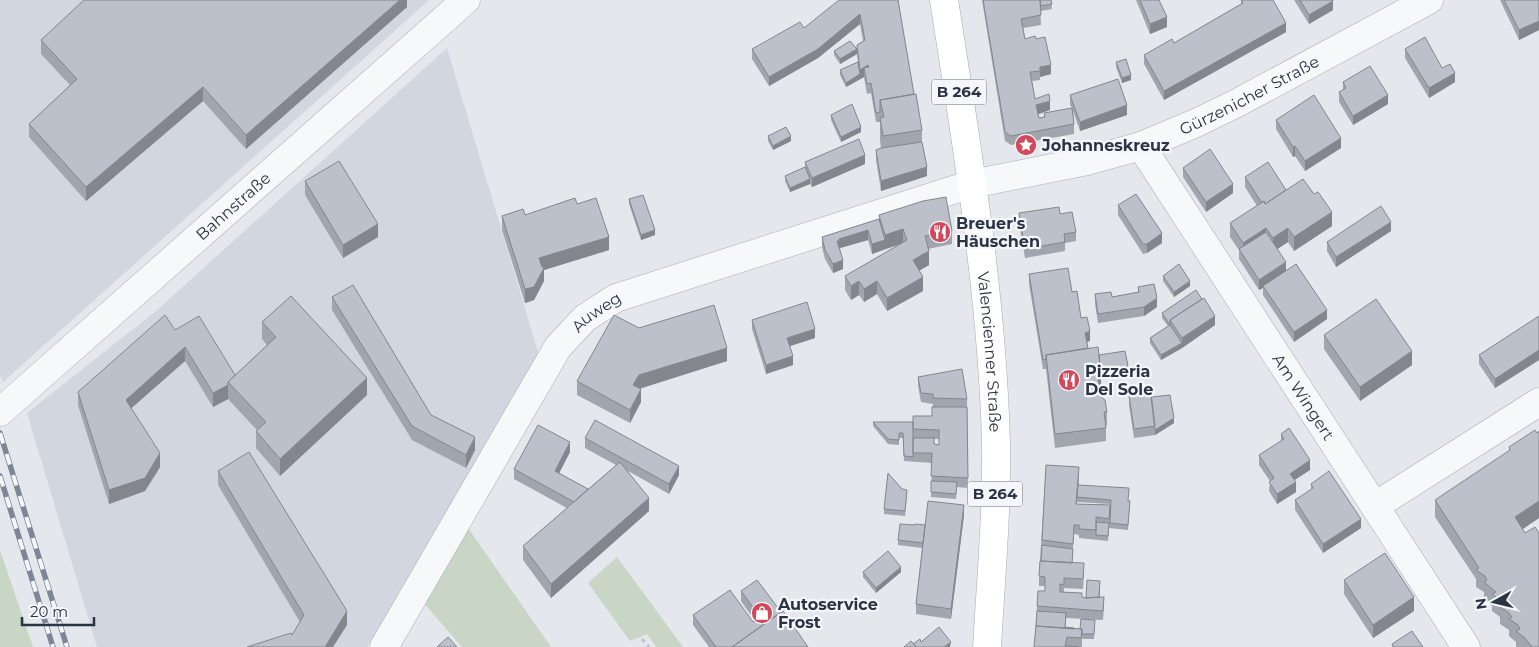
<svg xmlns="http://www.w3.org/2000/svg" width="1539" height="647" font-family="Montserrat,sans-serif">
	<rect width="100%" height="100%" fill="#e4e7ec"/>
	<!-- built -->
	<path fill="#d2d6de" d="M0 0H429L3 382 0 374Z
		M447 48 542 365 367 647H97L27 413 156 311Z"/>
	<!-- green -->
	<path fill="#c9d6c5" d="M466 525 551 647H462L422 601Z
		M0 550 33 647H0Z
		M617 557 683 647H656L647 634 630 641 588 583Z"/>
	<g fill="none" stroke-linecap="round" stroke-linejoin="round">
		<!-- minor casing -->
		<g stroke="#a9aeb7" stroke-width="29">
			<g id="minor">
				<path id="s1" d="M1141 146 1466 647"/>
				<path id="s2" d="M0 412 466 0"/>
				<path d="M1375 506 1539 402"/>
				<path id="s3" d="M384 647 558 347 585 318 616 298 972 184 1087 161 1141 146 1196 123 1237 103 1429 0"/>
			</g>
		</g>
		<!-- major casing -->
		<g stroke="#a3abb8" stroke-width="29">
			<g id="major">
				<path id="s4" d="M944 0C967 147 992 294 996 443 997 511 991 579 987 647"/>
			</g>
		</g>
		<!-- path -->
		<path stroke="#c2c5cb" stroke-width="3" stroke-dasharray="4 4" stroke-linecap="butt" d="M642 639 649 647"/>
		<!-- minor -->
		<use href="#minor" stroke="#f7f8fa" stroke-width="28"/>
		<!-- major -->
		<use href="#major" stroke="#fff" stroke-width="28"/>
		<!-- rail casing -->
		<g stroke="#7d8696" stroke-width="5.5">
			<path id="rail" d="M0 433 67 647
				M0 476 53 647"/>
		</g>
		<!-- rail -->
		<use href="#rail" stroke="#f4f6f9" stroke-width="4" stroke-dasharray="11" stroke-linecap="butt"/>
	</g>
	<!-- wall -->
	<path fill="#a1a5ae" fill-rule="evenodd" d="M407 0V7L246 149 203 101 86 201 29 137V124L70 85 41 54V40Z
		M898 0 914 94 922 130V142L927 176 881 191 876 160V150L881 148 880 140V122H876L871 93 867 94 864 77 846 87 840 75V70L858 62 857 54 840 64 834 55V51L857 49V45L863 41 860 24 818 58 769 86 752 59V49L804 28Z
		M982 0H1051L1052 9 1041 11 1040 6 1041 25 1023 28 1025 39 1051 74 1040 77V80L1032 81 1035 99 1050 110 1038 114 1039 118 1044 117V113L1072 108 1070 105V95L1127 115 1080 131 1073 111 1074 124V134L1011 145 1005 141Z
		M1136 0H1159L1167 27 1150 34Z
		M1241 0 1286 32 1164 100 1144 64V55L1174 43 1241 4Z
		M1294 0H1333V10L1309 24Z
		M1500 0H1539V30L1519 40Z
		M1405 49 1442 68 1455 82 1429 98 1405 58Z
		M1116 62 1131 80 1122 83 1116 67Z
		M1343 82 1388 104 1353 125 1339 102V92L1343 90Z
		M831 115 861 132 841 142 831 120Z
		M1276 120 1341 148 1305 171 1295 156 1293 157 1276 129Z
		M768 136 791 141 773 150 768 141Z
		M805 162 865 164 812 187 810 184 790 192 785 181V176L805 167Z
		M1183 168 1233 193 1206 212 1183 177Z
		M1245 177 1286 190 1332 226 1294 251 1288 242 1277 249 1286 270 1327 319 1294 342 1263 295V288L1259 290 1239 259V250L1230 237V223L1257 206 1245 187Z
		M305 181 378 237 343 258 305 195Z
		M629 199 655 235 641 240 629 204Z
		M577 204 609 250 544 270V281L534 300 525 303 502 230V216L525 215Z
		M1118 205 1162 243 1147 253 1143 254 1118 215Z
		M1019 213 1060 214 1076 232V241L1065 243V251L1025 258 1019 223Z
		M879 215 952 231V244L928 249 929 265 919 271 923 291 887 311 877 294 864 302 859 295 851 300 845 290V276L901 244 872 254 868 240 840 248 843 269 833 273 825 259 822 247V237L879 219Z
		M1391 231 1336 267 1327 251V242Z
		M1029 274 1072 292 1090 341 1087 342 1088 348 1099 355 1128 370 1101 376V387L1100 389 1101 397 1107 412V425H1106V441L1055 448 1046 369H1043L1029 284Z
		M1163 276 1190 286 1174 297 1163 281Z
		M1138 287 1157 307 1144 316 1098 323 1095 304V294L1112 297 1138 292Z
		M332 297 431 415 475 450 466 468 412 440 332 310Z
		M1162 313 1215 325 1182 348 1161 360 1150 343V338L1168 326 1162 318Z
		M1539 316V360L1495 388 1479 364V355Z
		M752 320 815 338 790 346 793 365 766 374 752 329Z
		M262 322 367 395 280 476 256 448V431L257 430 228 399 213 407 185 361 131 408 160 467 145 491 109 504 78 405V392L175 330 235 375 267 345 262 339Z
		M639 328 727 361 640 388 641 402 630 423 577 395V381Z
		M1324 335 1412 365 1360 401 1324 349Z
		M918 377 967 399 968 488 957 487 956 499 931 497 932 463 904 461 903 438H899V445L888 444 873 426V422H913L932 416 933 404 921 402 918 386ZM934 439H939V445L934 444Z
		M1129 396 1151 397 1174 423 1155 435 1134 438 1129 405Z
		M1539 431V518L1523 529 1539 647H1516V642L1509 636V630L1500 624V617L1492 611V606L1484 599V592L1476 587V579L1435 517V500L1509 451V447Z
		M1281 434 1310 470 1294 480 1296 492 1277 504 1269 491 1270 481 1259 465V455L1281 441Z
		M585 438 679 475 669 494 628 471 649 511 551 598 523 560V546L567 508 514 479V469L570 452 559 473 588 489 616 465 585 448Z
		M1046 465 1079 476V485L1130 501 1128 530 1109 528 1108 541 1079 538V535L1074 534 1072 563 1084 573 1083 589 1064 588V592L1086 598 1100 586V597L1104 607 1103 620 1066 618V627L1080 629 1095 625 1094 639H1082V647H1034L1037 606 1045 591V586H1039V576ZM1077 502 1110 504V505L1077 504Z
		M218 471 347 625 292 635 300 622 218 485Z
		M1311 484 1361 528 1323 553 1295 510V500L1311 490Z
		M907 495 905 516 884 514V509Z
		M964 515 951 619 916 614V604L922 548 898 545V540L915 525H925Z
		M863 572H901L876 593 863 577Z
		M1344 580 1414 611 1373 638 1344 594Z
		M741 591 781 612 808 647H709L693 625V615L753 622 755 621 741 601Z"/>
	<!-- shaded-wall -->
	<path fill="#83868d" d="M400 0H407V7L246 149V135Z
		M1333 1V10L1309 24V15Z
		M860 14V24L818 58 769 86V77Z
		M1167 17V27L1150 34V24Z
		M1539 21V30L1519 40V30Z
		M1286 23V32L1164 100V91Z
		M857 49V54L840 64V59Z
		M868 65V75L864 68V77L846 87V83L860 74V70Z
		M1051 65V74L1040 77V67Z
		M1455 73V82L1429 98V88Z
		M1131 75V80L1122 83V78Z
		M203 87V101L86 201V187Z
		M1388 95V104L1353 125V116Z
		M1050 101V110L1036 115V105Z
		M1127 105V115L1080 131V122Z
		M861 127V132L841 142V137Z
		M791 136V141L773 150V146Z
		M1341 138V148L1305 171V161Z
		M1295 146V156L1293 157V147Z
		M865 155V164L812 187V178Z
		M927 167V176L881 191V181Z
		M810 179V184L790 192V188Z
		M1233 184V193L1206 212V202Z
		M1332 212V226L1294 251V237Z
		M1391 222V231L1336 267V257Z
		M378 224V237L343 258V245Z
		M1266 228V241L1243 256V243Z
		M1288 228V242L1273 252V238Z
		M903 229V243L885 249V235Z
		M655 230V235L641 240V235Z
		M868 230V240L840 248V250L837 241 839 239Z
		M1162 233V243L1147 253V244Z
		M609 237V250L544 270V281L534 300 525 303V289L539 258Z
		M885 240V249L872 254V244Z
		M929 251V265L913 274V260Z
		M843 260V269L833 273V264Z
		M1286 262V272L1263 286V288L1259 290V280Z
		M923 277V291L887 311V298Z
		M859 281V295L851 300V286Z
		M877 281V294L864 302V289Z
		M1190 281V286L1174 297V292Z
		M1157 298V307L1144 316V307Z
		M1327 310V319L1294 342V332Z
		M1215 316V325L1182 348 1161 360V355L1182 343V338Z
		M815 329V338L787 347V338Z
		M1090 331V341L1085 342V333Z
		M185 347V361L126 413V400Z
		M727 348V361L639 389 633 385 639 375Z
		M1539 350V360L1495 388V379Z
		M1412 351V365L1360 401V387Z
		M793 356V365L766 374V365Z
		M1128 366V370L1101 376V387L1098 391V378L1100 372Z
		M367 378V395L280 476V459Z
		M228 385V399L213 407V393Z
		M641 389V402L630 423V410Z
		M1174 418V423L1155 435V430Z
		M475 437V450L466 468V455Z
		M570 442V452L555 481V471Z
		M160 453V467L145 491 109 504V490Z
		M1310 460V470L1290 483V474Z
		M679 466V475L669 494V484Z
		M1296 482V492L1277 504V494Z
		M649 498V511L551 598V584Z
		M1539 501V518L1515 534V517Z
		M964 505V515L951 619V609Z
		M1361 519V528L1323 553V544Z
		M901 567V572L876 593V588Z
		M1414 597V611L1373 638V625Z
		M347 611V625L333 647H325Z
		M951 642 950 647H944Z"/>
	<!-- building -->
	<path fill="#bbc0ca" stroke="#83868d" d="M84 0H400L246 135 203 87 86 187 29 124 77 79 41 40Z
		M839 0H898L914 94 880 100V112L876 113 871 83 867 84 864 68 869 67 868 65 860 70 857 45 865 40 860 14 818 49 769 77 752 49 800 22 804 28Z
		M983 0H1040L1041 15 1021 19 1025 39 1035 36 1036 39 1045 37 1051 65 1040 67V71L1030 72 1035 99 1049 94 1050 101 1036 105 1039 118 1045 117 1044 113 1072 108 1074 124 1011 136 1005 132Z
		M1040 0H1051L1052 4 1041 6Z
		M1140 0H1159L1167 17 1150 24Z
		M1241 0H1273L1286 23 1164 91 1144 55 1172 39 1174 43 1243 3Z
		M1300 0H1333V1L1309 15Z
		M1504 0H1539V21L1519 30Z
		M1425 37 1442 68 1450 64 1455 73 1429 88 1405 49Z
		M850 41 857 49 840 59 834 51Z
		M1126 59 1131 75 1122 78 1116 62Z
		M858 62 860 74 846 83 840 70Z
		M1370 66 1388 95 1353 116 1339 92 1346 88 1343 82Z
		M1118 79 1127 105 1080 122 1070 95Z
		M916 94 922 130 883 136 880 118 884 117 880 100Z
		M1314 95 1341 138 1305 161 1295 146 1293 147 1276 120Z
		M852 104 861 127 841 137 831 115Z
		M786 127 791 136 773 146 768 136Z
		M859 139 865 155 812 178 805 162Z
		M922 142 927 167 881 181 876 150 881 148Z
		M1210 149 1233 184 1206 202 1183 168Z
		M339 161 378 224 343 245 305 181Z
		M1268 162 1286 190 1265 204 1264 201 1262 203 1245 177Z
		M805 167 810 179 790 188 785 176Z
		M1303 179 1314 194 1318 192 1332 212 1294 237 1288 228 1273 238 1266 228 1243 243 1230 223 1264 201 1265 204Z
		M1136 194 1162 233 1147 244H1143L1118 205Z
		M643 195 655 230 641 235 629 199Z
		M946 197 952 231 925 236 929 251 913 260 923 277 887 298 877 281 864 289 859 281 851 286 845 276 907 240 903 229 885 235 879 215 923 201Z
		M575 198 577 204 596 198 609 237 539 258 542 267 544 268 534 287 525 289 502 216 523 209 525 215Z
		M1381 206 1391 222 1336 257 1327 242Z
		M1059 207 1060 214 1072 212 1076 232 1064 234 1065 242 1025 249 1019 213Z
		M879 219 885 240 872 244 868 230 839 239 840 241H837L843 260 833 264 825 250 822 237Z
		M1266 232 1286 262 1259 280 1239 249Z
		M1179 264 1190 281 1174 292 1163 276Z
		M1296 264 1327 310 1294 332 1263 286Z
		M1068 268 1072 292 1077 291 1081 318 1087 317 1090 331 1085 333 1088 348 1046 355V359L1043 360 1029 274Z
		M1154 284 1157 298 1144 307 1098 314 1095 294 1111 292 1112 297 1139 292 1138 287Z
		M353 285 431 415 475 437 466 455 412 426 332 297Z
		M1196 290 1202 299 1170 320V325L1182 343 1161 355 1150 338 1170 325 1162 313Z
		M291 296 367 378 280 459 256 431 266 422 228 382 276 337 262 322Z
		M1204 298 1215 316 1182 338 1170 320Z
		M1376 299 1412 351 1360 387 1324 335Z
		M807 302 815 329 787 338 793 356 766 365 752 320Z
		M714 305 727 348 639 375 633 385 641 389 630 410 577 381 614 315 639 328Z
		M165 315 175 330 199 316 235 375 228 382V385L213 393 185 347 126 400 160 453 145 478 109 490 78 392Z
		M1539 316V350L1495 379 1479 355Z
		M1098 347 1101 374 1098 378 1101 397 1105 400 1107 412H1104L1106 428 1055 434 1046 355Z
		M1125 351 1128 366 1101 371 1099 355Z
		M962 369 967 399 933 398V394L921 393 918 377Z
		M1151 393 1155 426 1134 429 1129 396Z
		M1170 395 1174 418 1155 430 1151 397Z
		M932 407H967L968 478 931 476 932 453H913V438H934V444L939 445V430L913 429V416H932Z
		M595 420 679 466 669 484 585 438Z
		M873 422H913V457L904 456 903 433H899V440L888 439Z
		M538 425 570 442 555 471 588 489 574 502 514 469Z
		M1289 428 1310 460 1290 474 1296 482 1277 494 1269 482 1274 478 1259 455 1284 439 1281 434Z
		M1535 430 1537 433 1539 431V501L1515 517 1525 533 1535 527 1539 533V647H1532L1525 638 1516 631 1520 629 1518 625 1509 619 1512 617 1509 613 1500 607 1504 605 1501 601 1492 594 1496 592 1484 582 1487 580 1485 576 1476 570 1479 568 1435 500 1510 450 1509 447Z
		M249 452 347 611 325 647H247L291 633 292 635 304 615 218 471Z
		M620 462 649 498 551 584 523 546Z
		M1046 465 1079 467 1076 504 1110 505 1109 519 1096 517V530L1079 529V525H1074L1073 544 1042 540Z
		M1329 471 1361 519 1323 544 1295 500 1313 488 1311 484Z
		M888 473 902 489 907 490 905 511 884 509Z
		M931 481 957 482 956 494 931 492Z
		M1078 485 1129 488 1128 501H1130L1128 525 1110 523 1111 500 1077 497Z
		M928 501 964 505 951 609 916 604Z
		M1096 522 1109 523 1108 536 1096 535Z
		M900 524 915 525V524L925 525 923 543 898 540Z
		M1042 545 1073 549 1072 563 1041 561Z
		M888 551 901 567 876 588 863 572Z
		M1385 553 1414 597 1373 625 1344 580Z
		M1040 561 1084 563 1083 579 1064 578V585L1060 584V592L1082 593V597L1086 598 1104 597 1103 611 1037 606 1038 591H1045V577L1039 576Z
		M757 580 781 612 732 647H716L693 615 730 590 753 622 760 617 741 591Z
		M1087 580 1100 581 1099 597 1086 598Z
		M783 611 808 647H732Z
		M1037 611 1066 613 1065 627 1074 628V629L1036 626Z
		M1081 619 1095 620 1094 634H1082V629H1080Z
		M1036 626 1082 629 1081 638 1067 637 1065 646 1079 647H1034Z
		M939 627 951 642 944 647H916L913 644 920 639 921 642Z
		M1412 631 1423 647H1393L1392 644Z
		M448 637 457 647H437Z
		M911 641 916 647H904Z"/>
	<!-- icons -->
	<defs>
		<g id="sight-disc" transform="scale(1.125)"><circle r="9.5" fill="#d1495b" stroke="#f4f6f9"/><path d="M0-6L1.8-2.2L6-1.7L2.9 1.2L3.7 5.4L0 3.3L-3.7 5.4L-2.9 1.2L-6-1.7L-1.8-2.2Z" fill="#fff"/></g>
		<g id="restaurant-disc" transform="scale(1.125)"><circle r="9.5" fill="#d1495b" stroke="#f4f6f9"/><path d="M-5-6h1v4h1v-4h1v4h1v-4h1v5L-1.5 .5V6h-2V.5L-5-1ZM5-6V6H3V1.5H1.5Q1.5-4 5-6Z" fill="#fff"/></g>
		<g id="shop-disc" transform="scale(1.125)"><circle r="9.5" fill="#d1495b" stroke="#f4f6f9"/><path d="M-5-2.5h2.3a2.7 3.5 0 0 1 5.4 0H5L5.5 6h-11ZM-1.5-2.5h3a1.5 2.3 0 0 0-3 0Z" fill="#fff"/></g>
	</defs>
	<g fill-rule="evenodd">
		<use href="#sight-disc" x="1026" y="145"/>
		<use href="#restaurant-disc" x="940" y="232"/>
		<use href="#restaurant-disc" x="1069" y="380"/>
		<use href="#shop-disc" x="762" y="613"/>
	</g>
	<g text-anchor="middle" stroke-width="4.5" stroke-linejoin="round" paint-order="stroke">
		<!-- shield labels -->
		<g fill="#f4f6f9" stroke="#676e7b" stroke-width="1">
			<rect x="931.5" y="79.5" width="55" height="25" rx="4"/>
			<rect x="967.5" y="481.5" width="55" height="25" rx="4"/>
		</g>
		<g font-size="15" font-weight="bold" fill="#2b3445">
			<text x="959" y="97">B 264</text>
			<text x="995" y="499">B 264</text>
		</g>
		<!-- street labels -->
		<g font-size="16" fill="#2b3445" stroke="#f4f6f9">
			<text dy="6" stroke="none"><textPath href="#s3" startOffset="1090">Gürzenicher Straße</textPath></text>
			<text dy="6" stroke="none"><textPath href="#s2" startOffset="311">Bahnstraße</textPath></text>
			<text dy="6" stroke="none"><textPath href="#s3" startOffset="399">Auweg</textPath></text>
			<text dy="6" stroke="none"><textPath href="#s4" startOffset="355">Valencienner Straße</textPath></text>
			<text dy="6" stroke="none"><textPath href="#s1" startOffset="299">Am Wingert</textPath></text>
		</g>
		<!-- poi labels -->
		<g font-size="16" font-weight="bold" fill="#2b3445" stroke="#f4f6f9" text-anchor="start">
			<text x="1042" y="151">Johanneskreuz</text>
			<text x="956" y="229">Breuer's<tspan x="956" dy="18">Häuschen</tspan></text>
			<text x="1085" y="377">Pizzeria<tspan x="1085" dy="18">Del Sole</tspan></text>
			<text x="778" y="610">Autoservice<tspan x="778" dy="18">Frost</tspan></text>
		</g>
	</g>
	<!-- north arrow -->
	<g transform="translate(1494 602) rotate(262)" stroke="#f4f6f9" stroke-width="4" paint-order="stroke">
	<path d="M0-4L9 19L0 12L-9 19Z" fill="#2b3445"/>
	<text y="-8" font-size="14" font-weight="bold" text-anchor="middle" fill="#2b3445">N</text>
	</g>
	<!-- scale -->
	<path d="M22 617v8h72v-8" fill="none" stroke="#2b3445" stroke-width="2.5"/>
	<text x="30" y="617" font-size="15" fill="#2b3445" stroke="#f4f6f9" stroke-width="4" paint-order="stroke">20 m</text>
</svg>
